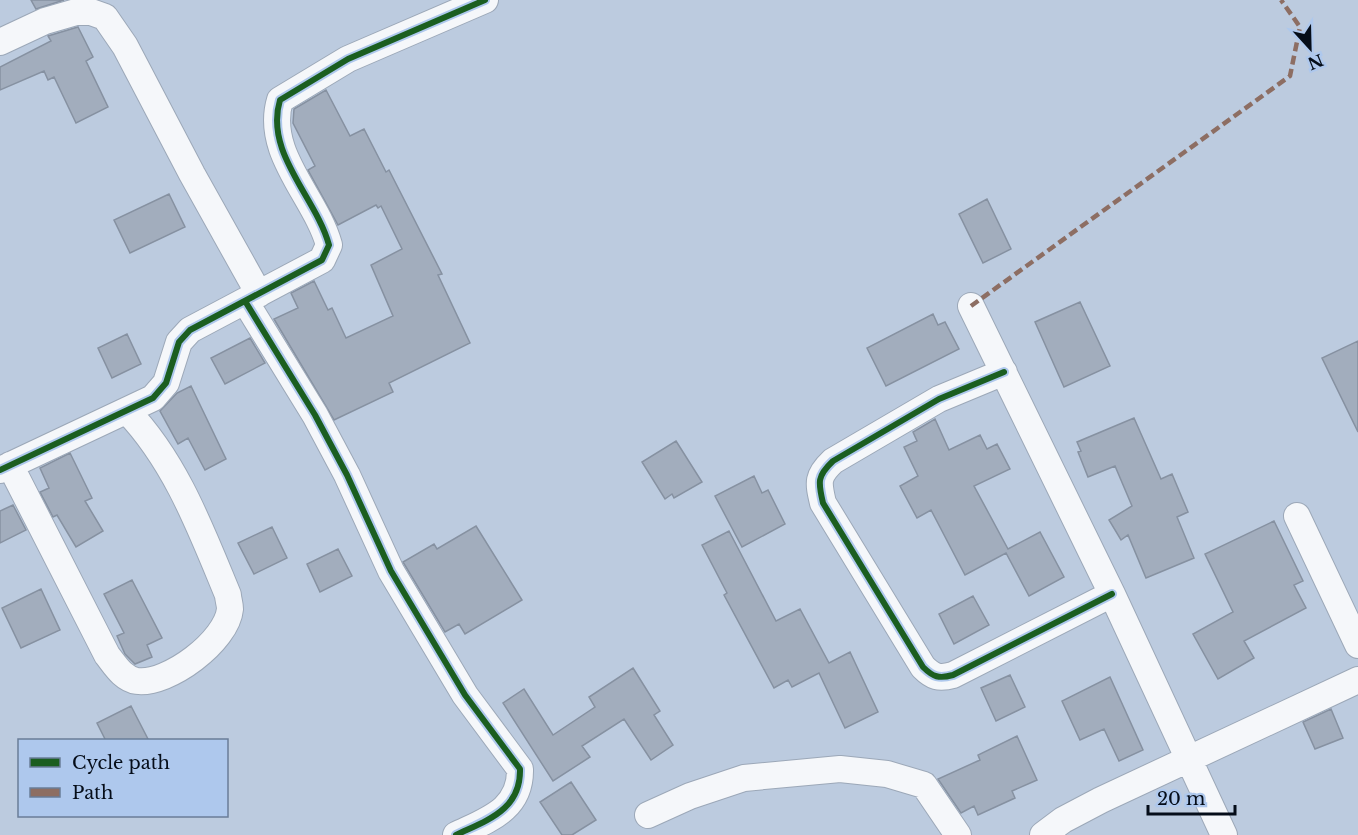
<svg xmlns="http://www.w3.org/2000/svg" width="1358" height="835" font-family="'Libre Baskerville',serif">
	<rect width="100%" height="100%" fill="#bccbdf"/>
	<!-- building -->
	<path fill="#a2adbd" stroke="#8691a1" stroke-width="1.5" d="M31 0H64L36 9Z
		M78 27 93 57 86 61 108 107 76 123 54 77 48 80 44 71 0 90V67L51 41 48 36Z
		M326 90 350 136 364 129 386 172 389 170 442 274 438 275 470 343 389 383 393 392 334 420 274 319 298 308 291 293 314 281 328 310 332 308 346 338 393 316 371 265 402 249 381 206 378 208 376 205 338 225 308 170 315 166 293 123 294 109Z
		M169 194 185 227 130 253 114 220Z
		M987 199 1011 249 983 263 959 214Z
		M1080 302 1110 366 1064 387 1035 322Z
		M933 314 938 325 945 322 959 349 886 386 867 348Z
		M127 334 141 364 112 378 98 348Z
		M250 338 265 363 225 384 211 358Z
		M1358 341V432L1322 358Z
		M191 386 226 459 205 470 188 438 178 444 160 411 177 393Z
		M1134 418 1161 479 1172 474 1188 512 1177 517 1194 558 1146 578 1128 535 1121 540 1109 520 1132 506 1115 466 1088 477 1078 452 1081 451 1077 442Z
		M935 419 949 450 980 435 987 449 997 444 1010 469 974 486 1008 549 1040 532 1064 577 1029 596 1006 553 965 575 931 510 917 518 900 486 918 476 904 447 917 441 913 432Z
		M676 441 702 482 674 498 672 494 665 499 642 462Z
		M70 453 92 498 85 501 103 531 76 547 57 515 53 517 40 492 49 488 40 468Z
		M754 476 762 493 768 490 785 524 742 547 715 496Z
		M13 505 26 530 0 543V511Z
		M1274 521 1303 581 1294 585 1306 608 1244 641 1254 658 1218 679 1193 634 1233 612 1205 554Z
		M476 526 522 600 465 634 459 624 445 632 403 562 434 544 437 549Z
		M272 527 287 558 254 574 238 543Z
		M729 531 776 621 800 609 829 663 850 652 878 712 845 728 819 673 792 687 788 680 774 688 724 595 727 593 702 545Z
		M338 549 352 576 320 592 307 564Z
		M132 580 162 638 147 645 152 657 135 664 125 654 117 636 124 633 104 594Z
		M41 589 60 630 21 648 2 608Z
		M973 596 989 625 954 644 939 614Z
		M633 668 660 711 654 715 673 745 651 760 624 719 582 746 590 757 553 781 503 703 524 689 553 735 595 707 589 697Z
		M1010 675 1025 707 996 721 981 688Z
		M1110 677 1143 750 1119 761 1104 729 1080 740 1062 701Z
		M131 706 149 741H106L97 723Z
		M1331 709 1343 738 1315 749 1303 722Z
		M1017 736 1037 780 1012 791 1015 798 978 815 974 806 961 813 938 779 980 760 978 755Z
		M571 782 596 820 572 835H562L540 802Z"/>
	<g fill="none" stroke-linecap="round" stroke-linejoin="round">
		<!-- minor casing -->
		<g stroke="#9ca8b8" stroke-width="28">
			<path id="minor" d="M0 42 45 21 76 12H91L105 17 125 46 192 174 259 294
				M245 301 315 415 347 475 391 571 465 695 520 769C521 810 487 820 456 835
				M971 306 1112 594 1224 835
				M1004 372 939 399 833 461C817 476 818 482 823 503L923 667C933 677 939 679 953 675L1112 594
				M10 465 107 655C115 665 123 679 137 681 168 685 227 641 230 609 230 604 228 599 228 595 201 530 176 462 127 411
				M0 470 153 398 166 383 179 342 190 330 322 260 329 245C316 197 264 153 280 100L348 59 485 0
				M1297 516 1358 645
				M648 815 690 796 744 778 840 769 887 774 924 785 958 835
				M1043 835 1063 820 1101 800 1358 680"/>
		</g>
		<!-- minor -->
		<use href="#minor" stroke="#f5f7fa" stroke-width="26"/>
		<!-- quiet -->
		<path stroke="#8d6e63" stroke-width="4.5" stroke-dasharray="9 4.5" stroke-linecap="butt" d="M971 306 1290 76 1300 27 1281 0"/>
		<!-- cycleway casing -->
		<g stroke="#aec8ed" stroke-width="10">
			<path id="cycleway" d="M245 301 315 415 347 475 391 571 465 695 520 769C521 810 487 820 456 835
				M1004 372 939 399 833 461C817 476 818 482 823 503L923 667C933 677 939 679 953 675L1112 594
				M0 470 153 398 166 383 179 342 190 330 322 260 329 245C316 197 264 153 280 100L348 59 485 0"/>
		</g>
		<!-- cycleway -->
		<use href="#cycleway" stroke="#1b5e20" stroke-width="6"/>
	</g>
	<!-- legend -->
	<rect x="18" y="739" width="210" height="78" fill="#aec8ed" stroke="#6a7d98" stroke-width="1.5"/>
	<rect x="30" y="758" width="30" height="9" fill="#1b5e20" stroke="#6a7d98" stroke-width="1.5"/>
	<text x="72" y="769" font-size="18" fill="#050d19">Cycle path</text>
	<rect x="30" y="788" width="30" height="9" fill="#8d6e63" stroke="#6a7d98" stroke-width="1.5"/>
	<text x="72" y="799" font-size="18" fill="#050d19">Path</text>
	<!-- north arrow -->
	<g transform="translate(1310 48) rotate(158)" stroke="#aec8ed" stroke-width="4.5" paint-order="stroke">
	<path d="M0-4.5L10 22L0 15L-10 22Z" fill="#050d19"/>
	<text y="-9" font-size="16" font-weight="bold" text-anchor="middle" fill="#050d19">N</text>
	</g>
	<!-- scale -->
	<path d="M1148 805v9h87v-9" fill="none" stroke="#050d19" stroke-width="3"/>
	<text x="1157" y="805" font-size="18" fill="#050d19" stroke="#aec8ed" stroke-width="4.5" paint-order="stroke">20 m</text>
</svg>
